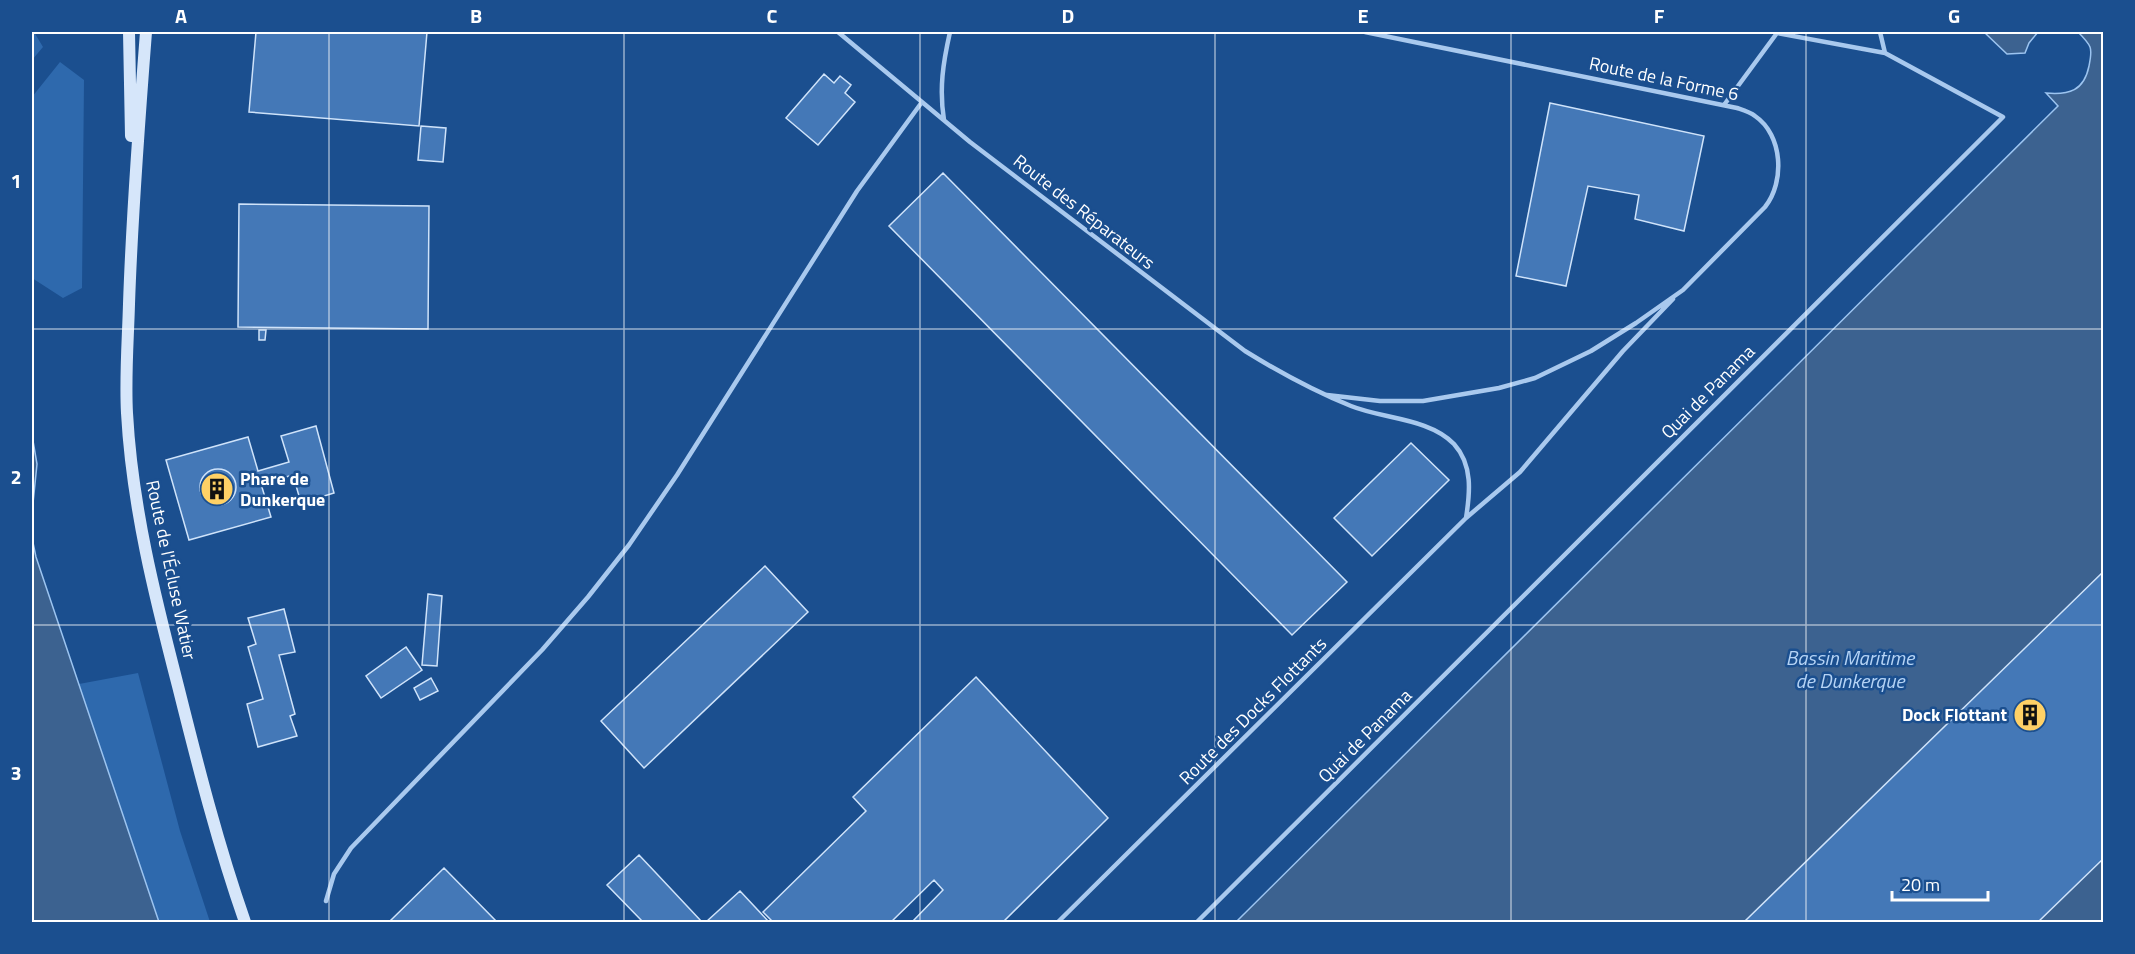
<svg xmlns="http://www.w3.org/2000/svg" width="2135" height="954" font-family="'Titillium Web',sans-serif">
	<rect width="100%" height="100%" fill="#1b4f8f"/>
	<!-- green -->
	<path fill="#2e69ad" d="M32 32H34L43 47 32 60Z
		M60 62 84 80 82 288 63 298 32 278V97Z
		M138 673 180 831 210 922H159L79 684Z"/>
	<!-- water -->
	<path fill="#3c6290" stroke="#9cc4f0" stroke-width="1.5" d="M1984 32H2038L2029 43 2025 53 2007 54Z
		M2078 32H2103V922H1236L2058 106 2046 93C2069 95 2084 91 2089 66 2090 61 2092 52 2090 47 2088 42 2082 36 2078 32Z
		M32 435 37 464 32 513Z
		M32 538 36 557 159 922H32Z"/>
	<!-- building -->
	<path fill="#4478b7" stroke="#cfe3fa" stroke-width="1.5" d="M256 32H427L419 126 249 112Z
		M824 74 834 83 840 76 851 85 845 93 855 102 818 145 786 118Z
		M1550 103 1704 136 1684 231 1635 219 1639 195 1588 186 1566 286 1516 276Z
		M421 126 446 128 443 162 418 160Z
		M943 173 1347 582 1292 635 889 226Z
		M239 204 429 206 428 329 238 327Z
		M259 330H266L265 340H259Z
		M316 426 334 493 301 503 293 475 261 484 271 517 189 540 166 460 248 437 258 471 289 462 281 436Z
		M1411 443 1449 480 1372 556 1334 518Z
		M200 487a18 18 0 1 1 36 0a18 18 0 1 1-36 0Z
		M765 566 808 612 644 768 601 721Z
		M2104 571V858L2038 922H1744Z
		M428 594 442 596 437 666 422 665Z
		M284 609 295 652 279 655 295 714 290 716 297 736 258 747 247 704 263 699 248 647 256 644 248 618Z
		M406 647 422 670 381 698 366 676Z
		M976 677 1108 818 1003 922H912L943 890 934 880 891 922H773L763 912 866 811 853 797Z
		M431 678 438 691 420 700 414 688Z
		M639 855 656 873 702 922H643L607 885Z
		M444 868 497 922H389Z
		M740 891 769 922H706Z"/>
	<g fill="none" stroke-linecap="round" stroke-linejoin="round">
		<!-- lane -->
		<path stroke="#a9c9ee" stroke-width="4.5" d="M838 32 970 142 1245 351C1279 372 1314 391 1351 406 1383 419 1429 418 1454 444 1473 465 1470 493 1466 518
			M1880 32 1885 53
			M944 120C939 89 943 63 950 32
			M1327 395 1380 401H1423L1499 388 1535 378 1591 351 1636 323 1683 290 1765 207C1785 182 1783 135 1755 116 1750 112 1743 110 1737 108L1365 32
			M326 901 334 874 351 848 542 650 588 597 629 545 677 475 857 191 922 102
			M1058 922 1466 518 1520 472 1623 351 1673 299
			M1197 922 2003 117 1885 53 1777 33 1724 105"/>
		<!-- secondary -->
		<path stroke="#d6e6fa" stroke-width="12" d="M129 32 131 136
			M146 32C139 122 132 213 129 304 128 340 125 377 127 413 132 506 155 597 178 686 198 766 218 845 245 922"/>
	</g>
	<!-- grid -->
	<path fill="none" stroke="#fff" stroke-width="1.5" stroke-opacity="0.55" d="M329 32V922M624 32V922M920 32V922M1215 32V922M1511 32V922M1806 32V922M32 329H2104M32 625H2104"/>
	<!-- icons -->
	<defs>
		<g id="building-disc" transform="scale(1.725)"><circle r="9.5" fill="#ffd166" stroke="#1b4f8f"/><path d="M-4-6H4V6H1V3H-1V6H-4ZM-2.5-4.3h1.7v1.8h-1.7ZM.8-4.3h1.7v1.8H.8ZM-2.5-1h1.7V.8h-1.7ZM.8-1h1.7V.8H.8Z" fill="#111"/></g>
	</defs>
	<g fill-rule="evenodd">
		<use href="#building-disc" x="217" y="489"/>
		<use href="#building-disc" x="2030" y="715"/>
	</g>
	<g text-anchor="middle" stroke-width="5" stroke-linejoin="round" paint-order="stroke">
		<!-- street labels -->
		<g font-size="18" fill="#fff" stroke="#1b4f8f">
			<text transform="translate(1664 79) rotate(12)" y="6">Route de la Forme 6</text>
			<text transform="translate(1084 212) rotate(38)" y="6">Route des Réparateurs</text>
			<text transform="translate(1708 392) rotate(-45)" y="6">Quai de Panama</text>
			<text transform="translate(171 570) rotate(78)" y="6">Route de l'Écluse Watier</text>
			<text transform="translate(1253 711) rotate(-45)" y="6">Route des Docks Flottants</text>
			<text transform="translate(1365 736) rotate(-45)" y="6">Quai de Panama</text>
		</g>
		<!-- poi labels -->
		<g font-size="18" font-weight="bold" fill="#fff" stroke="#1b4f8f" text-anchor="start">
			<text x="240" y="485">Phare de<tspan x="240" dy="21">Dunkerque</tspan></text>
			<text x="2007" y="721" text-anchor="end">Dock Flottant</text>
		</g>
		<!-- water labels -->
		<g font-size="20" font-style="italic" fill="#b5d3f5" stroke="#1b4f8f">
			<text x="1850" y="665">Bassin Maritime<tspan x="1850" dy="23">de Dunkerque</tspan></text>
		</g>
	</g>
	<!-- border -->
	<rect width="2135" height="954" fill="none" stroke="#1b4f8f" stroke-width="66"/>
	<!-- scale -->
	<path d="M1892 891v9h96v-9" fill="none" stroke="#ffffff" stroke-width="3"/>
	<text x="1901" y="891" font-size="18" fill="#ffffff" stroke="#1b4f8f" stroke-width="4.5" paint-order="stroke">20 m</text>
	<rect x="33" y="33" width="2069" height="888" fill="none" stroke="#fff" stroke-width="2"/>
	<g font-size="20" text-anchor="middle" font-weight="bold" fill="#fff">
		<text x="181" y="23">A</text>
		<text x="476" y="23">B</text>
		<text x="772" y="23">C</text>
		<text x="1068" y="23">D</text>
		<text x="1363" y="23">E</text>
		<text x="1659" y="23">F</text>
		<text x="1954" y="23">G</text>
		<text x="16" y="188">1</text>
		<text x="16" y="484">2</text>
		<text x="16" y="780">3</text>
	</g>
</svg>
